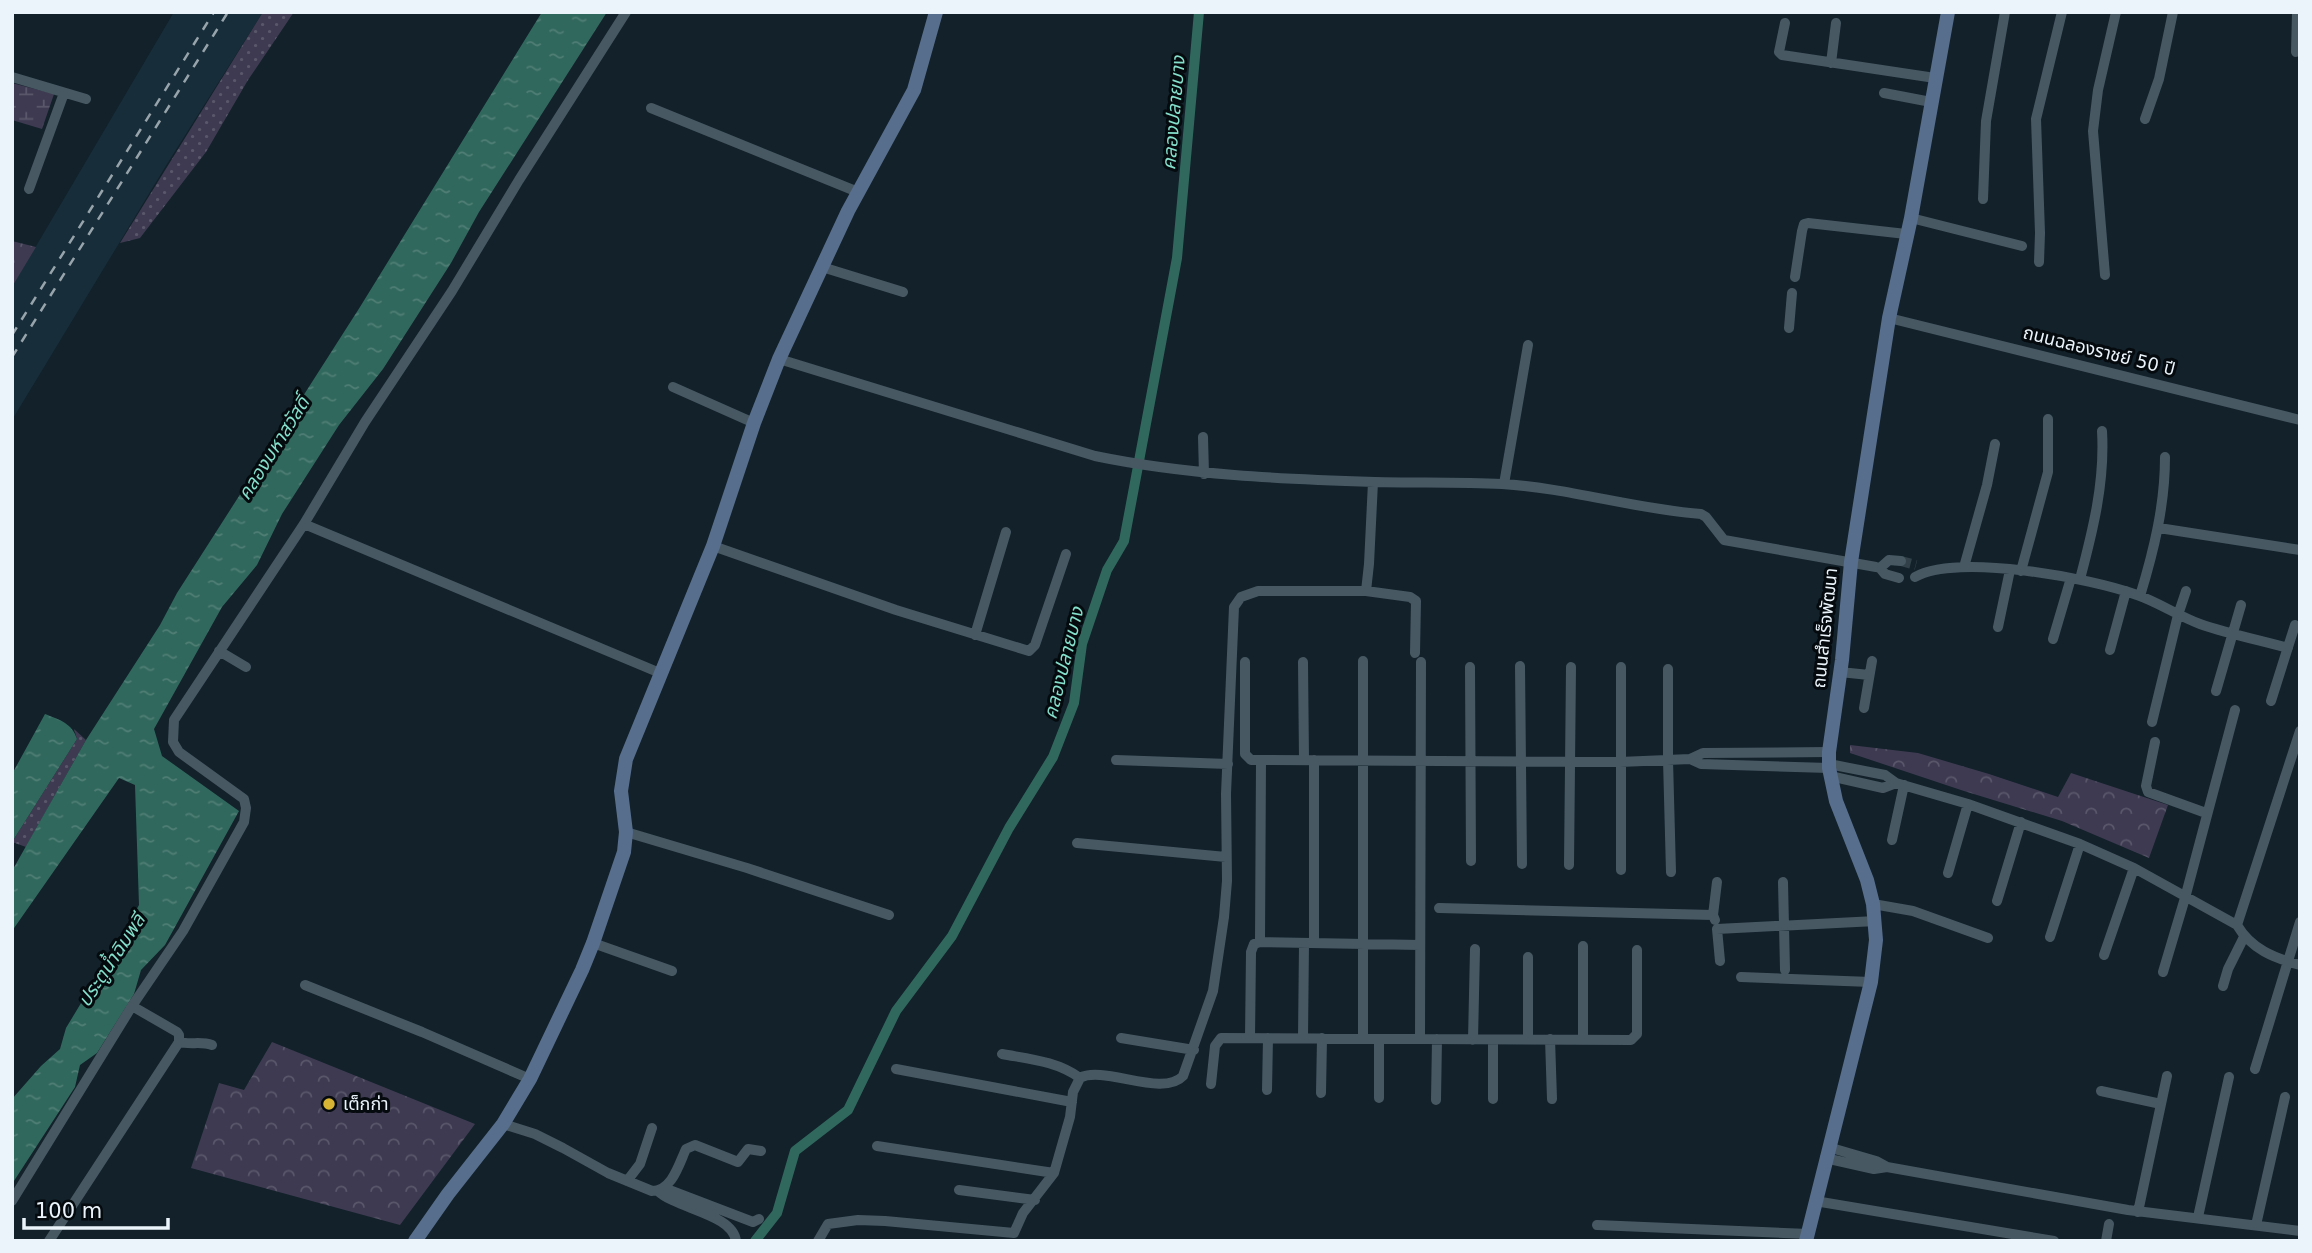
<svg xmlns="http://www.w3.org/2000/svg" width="2312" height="1253" font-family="'DejaVu Sans','Noto Sans Thai',sans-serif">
	<defs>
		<pattern id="grass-dots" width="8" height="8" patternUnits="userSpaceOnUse" patternTransform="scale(1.75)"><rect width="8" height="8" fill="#3e3a51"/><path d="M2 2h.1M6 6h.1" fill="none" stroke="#5a576b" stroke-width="1.8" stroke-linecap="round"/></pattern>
		<pattern id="forest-crowns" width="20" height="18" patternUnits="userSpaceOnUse" patternTransform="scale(1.75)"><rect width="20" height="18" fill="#3e3a51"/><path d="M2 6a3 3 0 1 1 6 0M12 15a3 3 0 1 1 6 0" fill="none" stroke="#5a576b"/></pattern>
		<pattern id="wetland-marsh" width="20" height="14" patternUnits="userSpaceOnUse" patternTransform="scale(1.75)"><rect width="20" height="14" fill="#3e3a51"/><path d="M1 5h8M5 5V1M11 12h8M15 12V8" fill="none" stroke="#5a576b"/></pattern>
		<pattern id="water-ripples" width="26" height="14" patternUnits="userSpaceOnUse" patternTransform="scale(1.75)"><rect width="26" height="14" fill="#31685d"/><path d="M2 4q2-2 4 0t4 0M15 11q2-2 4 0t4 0" fill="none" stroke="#4f7e75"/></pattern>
	</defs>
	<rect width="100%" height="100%" fill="#12212a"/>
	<!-- built -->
	<path fill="#172d3a" d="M174 12H263L167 164 12 420V287Z"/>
	<!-- grass -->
	<path fill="url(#grass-dots)" d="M263 12H294L248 80 206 152 140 238 120 243Z
		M74 729 86 740 26 847 12 842 77 739Z"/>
	<!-- forest -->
	<path fill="url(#forest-crowns)" d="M12 241 36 247 12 287Z
		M1850 745 1918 753 1989 774 2058 797 2071 773 2168 805 2149 858 2062 821 1964 791 1850 753Z
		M272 1042 475 1124 400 1225 191 1168 219 1083 244 1090Z"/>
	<!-- wetland -->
	<path fill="url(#wetland-marsh)" d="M12 83 54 94 42 129 12 120Z"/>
	<!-- water -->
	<path fill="url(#water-ripples)" d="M542 12H607L479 212 451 263 383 369 339 425 282 514 257 565 222 607 154 729 162 756 239 811 165 945 141 970 134 994 97 1053 80 1065 75 1087 12 1184V1099L41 1066 60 1049 66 1028 101 970 120 955 124 932 139 905 135 785 119 778 12 931V871L86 740 160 625 177 593 360 307Z
		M45 714C60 720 72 723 77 739L12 842V774Z"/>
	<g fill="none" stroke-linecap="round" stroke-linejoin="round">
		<!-- canal -->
		<path stroke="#31685d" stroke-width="10" d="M755 1241 777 1213 795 1151 848 1110 896 1011 952 936 1009 828 1053 757 1074 703 1082 644 1107 570 1124 541 1177 258 1199 12"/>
		<!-- street-tunnel -->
		<path stroke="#324149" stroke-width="10" stroke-dasharray="10 5" stroke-linecap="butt" d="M1901 561 1916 565"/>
		<!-- street -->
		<path stroke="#485863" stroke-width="10" d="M1785 23 1779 52 1782 55 1935 78
			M2296 52 2297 12
			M1831 63 1836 23
			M12 77 86 99
			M1884 93 1931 102
			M651 108 858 192
			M2145 119 2159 79 2173 12
			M29 189 64 93
			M1983 199 1986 121 2005 12
			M1911 218 2022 246
			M2039 262 2040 233 2036 119 2062 12
			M822 267 903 292
			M2105 275 2093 131 2098 90 2116 12
			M1795 277 1802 231 1804 224 1808 223 1906 234
			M1889 318 2300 420
			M1789 328 1792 293
			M779 359 1095 456C1187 475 1281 479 1375 482 1417 483 1460 482 1502 484 1569 488 1634 509 1701 514L1706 517 1724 540 1876 567 1880 568 1885 574 1899 578
			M673 387 754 423
			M1203 437 1204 474
			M1504 484 1528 345
			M304 524 660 673
			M2159 528 2300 550
			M713 546 896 610 1029 651 1035 645 1066 554
			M1964 567 1987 485 1995 444
			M1880 568 1889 560 1901 561
			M2021 571 2048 472V419
			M1915 577C1957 553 2091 578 2137 595 2158 602 2178 616 2200 624 2229 634 2259 640 2288 648
			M2080 579C2093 530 2105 482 2102 431
			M1366 591 1410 597 1416 601 1415 653
			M2140 596C2154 550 2165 505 2165 457
			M1998 627 2010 570
			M975 635 1006 532
			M2053 639 2071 578
			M2110 650 2126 591
			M219 651 246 667
			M1245 662V754L1251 760 1620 762 1690 759 1703 753 1829 752
			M1303 662 1304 760
			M1520 666 1522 864
			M1470 667 1471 861
			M1621 667V870
			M1668 669V760L1671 872
			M1840 672 1869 675
			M2216 691 2241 605
			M2271 701 2295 625
			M1864 708 1872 661
			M2152 722 2178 615 2186 591
			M2155 742 2146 786 2148 792 2206 813
			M1690 759 1701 764 1829 768
			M1116 760 1228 764
			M1314 760V943
			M1829 764 1885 775 1896 783 1968 804 2080 844 2134 868 2237 925C2251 949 2274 958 2300 965
			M1830 776 1883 788 1896 783
			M626 832 747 868 889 915
			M1892 840 1904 785
			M1077 843 1226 857
			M1569 865 1571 667
			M1948 873 1968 804
			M1783 882 1785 970
			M1997 901 2021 822
			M1873 904 1913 911 1988 938
			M1439 908 1713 915
			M1715 920 1713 915 1717 882
			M2237 925 2300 731
			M2050 937 2080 844
			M1260 942 1261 760
			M593 943 672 971
			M2104 955 2134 868
			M1720 961 1717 929 1876 921
			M2163 972 2185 898 2235 710
			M1741 977 1871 982
			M305 985 422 1032 530 1079
			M2223 986 2228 969 2244 937
			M1121 1038 1194 1050
			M1250 1038 1251 952 1254 944 1260 942 1420 945
			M1303 1038 1304 943
			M1363 1039V661
			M1379 1039V1098
			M1420 1039 1421 662
			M1528 1039V957
			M1550 1039 1552 1099
			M1473 1040 1475 949
			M1493 1040V1099
			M1583 1040V946
			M179 1042C191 1045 201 1041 212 1045
			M1002 1054C1029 1059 1057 1061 1080 1078
			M896 1069 1072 1102
			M2255 1069 2300 922
			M1211 1084 1215 1046 1221 1038 1631 1040 1637 1034V950
			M1267 1090 1268 1038
			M2101 1091 2161 1104
			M1321 1093 1322 1038
			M1436 1100 1437 1039
			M503 1124 535 1134 563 1148 608 1173 652 1191C672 1191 679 1164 686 1149L695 1145 738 1162 748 1149 761 1151
			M877 1146 1054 1173
			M1828 1147 1876 1161 1887 1167 2128 1210 2300 1231
			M1825 1158 1874 1169 1887 1167
			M627 1181 640 1164 652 1128
			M664 1188 753 1222 759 1219
			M959 1190 1035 1200
			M658 1191C677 1209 733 1214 736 1241
			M12 1201 132 1006 183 931 244 822 246 808 244 799 179 752 173 742 174 720 304 524 365 422 452 291 519 180 626 12
			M1815 1201 2054 1241
			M2138 1212 2167 1076
			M2198 1217 2229 1077
			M1597 1225 1808 1234
			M2256 1225 2285 1097
			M49 1241 179 1042V1035L177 1032 132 1006
			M818 1241 828 1224 858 1220 885 1221 1014 1233 1023 1213 1054 1173 1070 1117 1073 1092 1080 1078C1103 1065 1163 1098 1183 1076L1213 991 1224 917 1227 881 1226 794 1234 607 1241 597 1258 591H1366L1369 564 1373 482
			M2106 1241 2109 1224"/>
		<!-- secondary -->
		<path stroke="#576e8d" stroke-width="14" d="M415 1241 448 1194 503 1124 530 1079 582 970 593 943 624 852 626 832 621 791 626 759 713 546 754 423 779 359 848 211 914 90 936 12
			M1806 1241 1871 982 1876 940 1873 904 1867 880 1836 801 1829 768V752L1842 660 1851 562 1889 318 1911 218 1948 12"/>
		<!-- rail -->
		<path stroke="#98a4ab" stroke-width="2.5" stroke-dasharray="9 9" stroke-linecap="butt" d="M12 335 214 12
			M12 357 228 12"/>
	</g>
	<!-- markers -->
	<circle fill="#d7b434" stroke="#050a0e" stroke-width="2.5" cx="329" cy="1104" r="7"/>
	<g text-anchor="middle" stroke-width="6" stroke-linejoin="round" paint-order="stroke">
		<!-- street labels -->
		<g font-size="18" fill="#eaf4fa" stroke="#050a0e">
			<text transform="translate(2099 351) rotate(14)" y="6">ถนนฉลองราชย์ 50 ปี</text>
			<text transform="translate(1825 628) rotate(-84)" y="6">ถนนสำเร็จพัฒนา</text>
		</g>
		<!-- poi labels -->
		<g font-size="18" fill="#eaf4fa" stroke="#050a0e" text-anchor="start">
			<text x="343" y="1110">เต็กก่า</text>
		</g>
		<!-- water labels -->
		<g font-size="19" font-style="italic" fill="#84dfcb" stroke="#050a0e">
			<text transform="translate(1173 113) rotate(-85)" y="7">คลองปลายบาง</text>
			<text transform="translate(273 448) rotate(-58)" y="7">คลองมหาสวัสดิ์</text>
			<text transform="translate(1063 663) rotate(-76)" y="7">คลองปลายบาง</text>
			<text transform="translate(111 960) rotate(-57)" y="7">ประตูน้ำฉิมพลี</text>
		</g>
	</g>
	<!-- border -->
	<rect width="2312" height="1253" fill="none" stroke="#eaf4fa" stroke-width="28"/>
	<!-- scale -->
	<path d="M24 1218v10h144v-10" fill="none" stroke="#eaf4fa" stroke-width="3.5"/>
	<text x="35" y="1218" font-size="21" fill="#eaf4fa" stroke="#050a0e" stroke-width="5" paint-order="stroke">100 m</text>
</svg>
